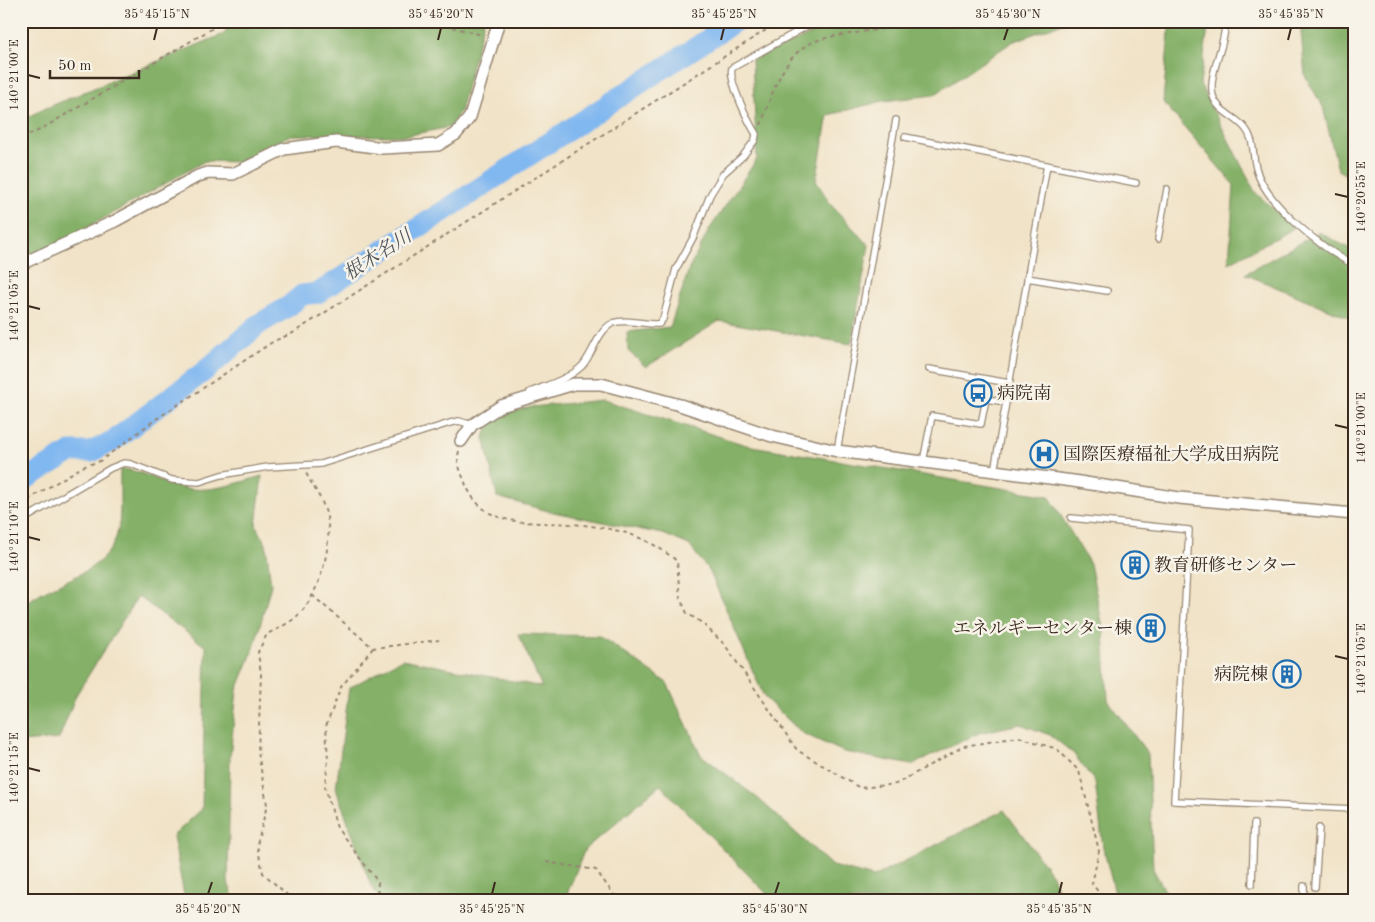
<svg xmlns="http://www.w3.org/2000/svg" width="1375" height="922" font-family="'Old Standard TT','Noto Serif JP',serif">
	<rect width="100%" height="100%" fill="#f7f3e8"/>
	<filter id="ink" filterUnits="userSpaceOnUse"><feTurbulence type="fractalNoise" baseFrequency=".02" numOctaves="2"/><feDisplacementMap in="SourceGraphic" scale="10" xChannelSelector="R" yChannelSelector="G"/><feConvolveMatrix kernelMatrix="1 2 1 2 8 2 1 2 1" color-interpolation-filters="sRGB"/></filter>
	<filter id="wash" filterUnits="userSpaceOnUse"><feTurbulence type="fractalNoise" baseFrequency=".0096" numOctaves="4" result="noise"/><feDisplacementMap in="SourceGraphic" scale="20" xChannelSelector="R" yChannelSelector="G"/><feGaussianBlur stdDeviation="1.12" result="paint"/><feColorMatrix in="noise" values="0 0 0 0 0 0 0 0 0 0 0 0 0 0 0 0 0 1.4 0 .05"/><feComposite in="paint" operator="in"/></filter>
	<g filter="url(#wash)">
		<rect width="100%" height="100%" fill="#f1e3c7"/>
		<!-- forest -->
		<path fill="#84b067" stroke="#606d42" d="M225 21H484L460 111 450 127 405 136 291 135 239 162 205 161 21 265V122L39 111 226 33Z
			M841 21H1068L1012 42 934 95 883 101 828 115 816 181 832 206 869 245 851 344 719 321 646 367 628 351 627 332 670 327 689 269 709 230 757 159 752 60Z
			M1170 21H1209L1200 84 1255 192 1294 228 1229 263 1234 185 1163 102Z
			M1300 21H1354V180L1338 170 1323 107 1305 76Z
			M1319 232 1354 251V320L1245 274Z
			M603 400 746 445 1049 496 1090 564 1104 632 1108 700 1148 754 1153 869 1169 898 1186 901H1117L1103 847 1095 782 1073 753 1050 735 1020 724 979 733 912 765 844 752 802 733 764 697 710 572 689 545 663 534 548 511 497 497 484 437 489 423 510 412 532 407Z
			M120 469C140 470 156 480 175 486 205 495 234 484 262 476L256 525 266 544 271 585 254 648 237 690 230 757 228 882 234 901H185L173 836 202 809 206 647 138 596 76 695 59 739 21 742V609C34 594 49 589 66 581 129 553 119 528 120 469Z
			M518 634 600 636 667 683 701 755 760 800 832 866 874 877 1004 810 1052 875 1061 901H774L660 785 585 849 564 901H381L371 886 336 789 349 688 402 659 542 687Z"/>
		<g fill="none" stroke-linecap="round" stroke-linejoin="round">
			<!-- river -->
			<path stroke="#81b8f0" stroke-width="21" d="M21 482 71 452H91L113 441 206 370 259 324 289 306 302 295 318 293 736 21"/>
		</g>
	</g>
	<g filter="url(#ink)">
		<g fill="none" stroke-linecap="round" stroke-linejoin="round">
			<!-- service casing -->
			<g stroke="#968672" stroke-width="8">
				<path id="service" d="M1225 21C1227 44 1207 74 1213 96 1218 112 1235 116 1245 128 1255 140 1252 154 1256 168 1264 203 1323 249 1354 265
					M905 137 1136 183
					M1158 239 1167 189
					M1027 278 1107 291
					M929 369 1009 383
					M530 392C547 385 569 379 582 366 593 354 598 330 613 323 626 318 646 325 659 324L663 319 676 269 694 236 710 195 723 174 743 156 755 140 756 134C749 123 728 80 732 68L816 21
					M837 451 896 120
					M923 462 932 416 981 424 986 399 1006 402
					M994 472 1047 165
					M1071 518 1189 530 1174 801 1354 809
					M21 521 111 468 124 463 131 464 172 480 199 482 221 475 268 467 321 464 450 423 459 421 472 425
					M1252 884 1254 824
					M1315 887 1319 828
					M1304 901V886"/>
			</g>
			<!-- minor casing -->
			<g stroke="#968672" stroke-width="14">
				<path id="minor" d="M21 264 115 221 198 176 208 173 233 174 284 149 336 142 383 148 438 145 456 134 470 117 499 21
					M461 441 472 425 501 406 574 384H601L680 405 772 436 837 451 1073 481 1179 498 1354 514"/>
			</g>
			<!-- path -->
			<path stroke="#968672" stroke-width="2" stroke-dasharray="4 4" stroke-linecap="butt" d="M429 21 482 35
				M761 125C771 97 781 59 809 44 824 36 846 35 862 32 878 29 892 29 907 21
				M21 137 36 132 225 21
				M459 451C456 462 460 469 464 480 482 530 527 521 571 524 587 525 607 528 623 532 644 538 661 548 677 561L680 598 687 613 702 623 725 645 797 750 860 788 896 784 964 746 1019 737 1057 749 1079 771 1088 806 1099 851 1092 884 1106 901
				M21 504 82 467 100 461 152 422 274 341 293 333 780 21
				M312 595 373 648 439 640
				M373 648 341 687 326 726 328 760 325 787 337 828 378 882 377 901
				M546 862 596 870 614 895 636 901
				M294 901 263 873 257 845 267 805 258 752 261 674 258 652 267 634C278 629 294 621 302 611 321 589 335 538 325 510 321 497 312 485 306 473"/>
			<!-- service -->
			<use href="#service" stroke="#fff" stroke-width="5.5"/>
			<!-- minor -->
			<use href="#minor" stroke="#fff" stroke-width="11"/>
		</g>
	</g>
	<!-- ticks -->
	<path fill="none" stroke="#3b2a1e" stroke-width="2" d="M154 40 157 28M438 40 441 28M721 40 724 28M1004 40 1008 28M1288 40 1291 28M28 75 40 78M1335 194 1348 197M28 306 40 309M1335 425 1348 428M28 537 40 540M1335 656 1348 659M28 768 40 771M208 894 212 882M492 894 495 882M775 894 779 882M1059 894 1062 882"/>
	<!-- icons -->
	<defs>
		<g id="bus-ring" transform="scale(1.4375)"><circle r="9.5" fill="#f7f3e8" stroke="#1f6fb2" stroke-width="1.5"/><path d="M-5-6H5V4H4V6H2V4H-2V6H-4V4H-5ZM-3.5-4V0h7V-4ZM-3.5 1.2v1.5H-2V1.2ZM2 1.2v1.5H3.5V1.2Z" fill="#1f6fb2"/></g>
		<g id="hospital-ring" transform="scale(1.4375)"><circle r="9.5" fill="#f7f3e8" stroke="#1f6fb2" stroke-width="1.5"/><path d="M-5-5h3v3.5h4V-5h3V5h-3V1.5h-4V5h-3Z" fill="#1f6fb2"/></g>
		<g id="building-ring" transform="scale(1.4375)"><circle r="9.5" fill="#f7f3e8" stroke="#1f6fb2" stroke-width="1.5"/><path d="M-4-6H4V6H1V3H-1V6H-4ZM-2.5-4.3h1.7v1.8h-1.7ZM.8-4.3h1.7v1.8H.8ZM-2.5-1h1.7V.8h-1.7ZM.8-1h1.7V.8H.8Z" fill="#1f6fb2"/></g>
	</defs>
	<g fill-rule="evenodd">
		<use href="#bus-ring" x="978" y="393"/>
		<use href="#hospital-ring" x="1044" y="454"/>
		<use href="#building-ring" x="1135" y="565"/>
		<use href="#building-ring" x="1151" y="628"/>
		<use href="#building-ring" x="1287" y="674"/>
	</g>
	<g text-anchor="middle" stroke-width="5" stroke-linejoin="round" paint-order="stroke">
		<!-- poi labels -->
		<g font-size="18" fill="#3b2a1e" stroke="#f7f3e8" text-anchor="start">
			<text x="997" y="399">病院南</text>
			<text x="1063" y="460">国際医療福祉大学成田病院</text>
			<text x="1154" y="571">教育研修センター</text>
			<text x="1132" y="634" text-anchor="end">エネルギーセンター棟</text>
			<text x="1268" y="680" text-anchor="end">病院棟</text>
		</g>
		<!-- water labels -->
		<g font-size="19" font-style="italic" fill="#50555d" stroke="#f7f3e8">
			<text transform="translate(377 254) rotate(-33)" y="7">根木名川</text>
		</g>
	</g>
	<!-- margin -->
	<rect width="1375" height="922" fill="none" stroke="#f7f3e8" stroke-width="55"/>
	<!-- scale -->
	<path d="M50 70v8h89v-8" fill="none" stroke="#3b2a1e" stroke-width="2.5"/>
	<text x="58" y="70" font-size="15" fill="#3b2a1e" stroke="#f7f3e8" stroke-width="4" paint-order="stroke">50 m</text>
	<rect x="28" y="28" width="1320" height="866" fill="none" stroke="#3b2a1e" stroke-width="2"/>
	<g font-size="12" text-anchor="middle" fill="#3b2a1e">
		<text x="157" y="18">35°45'15"N</text>
		<text x="441" y="18">35°45'20"N</text>
		<text x="724" y="18">35°45'25"N</text>
		<text x="1008" y="18">35°45'30"N</text>
		<text x="1291" y="18">35°45'35"N</text>
		<text transform="translate(14 75) rotate(-90)" y="4">140°21'00"E</text>
		<text transform="translate(1361 197) rotate(-90)" y="4">140°20'55"E</text>
		<text transform="translate(14 306) rotate(-90)" y="4">140°21'05"E</text>
		<text transform="translate(1361 428) rotate(-90)" y="4">140°21'00"E</text>
		<text transform="translate(14 537) rotate(-90)" y="4">140°21'10"E</text>
		<text transform="translate(1361 659) rotate(-90)" y="4">140°21'05"E</text>
		<text transform="translate(14 768) rotate(-90)" y="4">140°21'15"E</text>
		<text x="208" y="913">35°45'20"N</text>
		<text x="492" y="913">35°45'25"N</text>
		<text x="775" y="913">35°45'30"N</text>
		<text x="1059" y="913">35°45'35"N</text>
	</g>
</svg>
